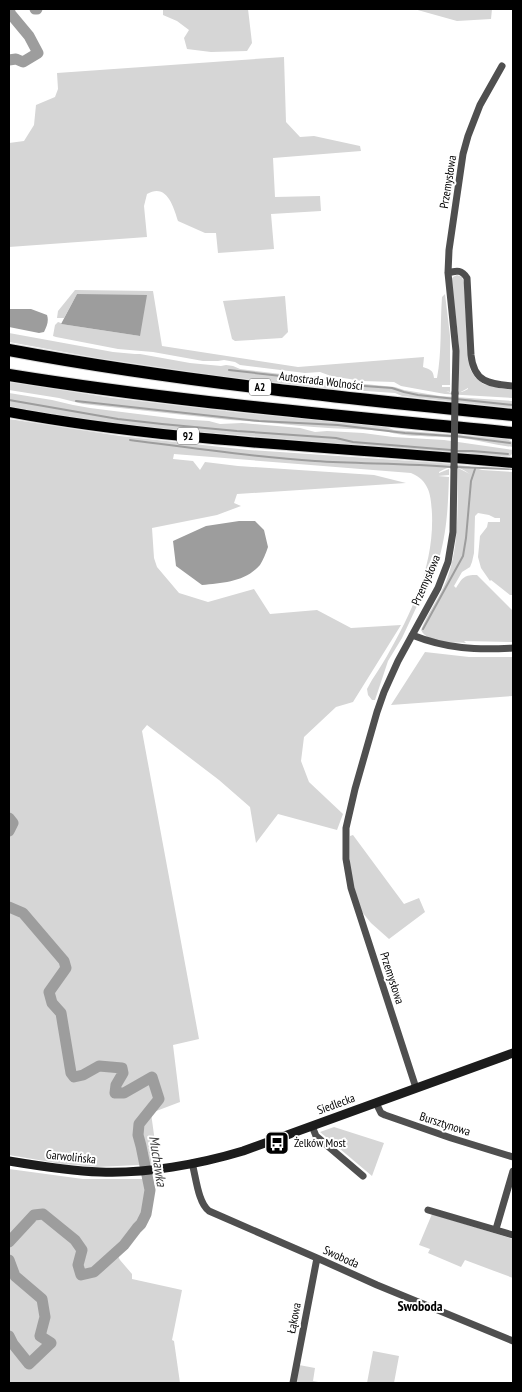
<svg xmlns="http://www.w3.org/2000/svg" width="522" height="1392" font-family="'PT Sans Narrow',sans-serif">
	<rect width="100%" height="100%" fill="#fff"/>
	<!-- green -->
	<path fill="#d6d6d6" d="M163 9H248L252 43 247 51 211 52 187 49 184 38 189 30 177 21 163 15Z
		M414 9H492L491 19 457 21Z
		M284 57 286 122 300 137 314 136 360 146 361 151 273 158 275 197 320 196 321 211 271 214 274 249 218 253 216 233H205L178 221C174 208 167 182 147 194L144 206 147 237 9 247V143L24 141 34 125 36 105 55 97 58 89 57 73Z
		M457 275 462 277 464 283 467 338 470 369 475 377 483 384 500 388 513 390V398L445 394 401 386 394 382 362 381 331 376 320 372 305 373 240 365 235 362 224 360 218 361H203L153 352 118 349 56 337 53 336 55 325 58 322 61 323V324L140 336 77 294 64 318H57L58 311 75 290 153 291 162 346 298 367 424 357 423 367C431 370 433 370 434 378H437C442 352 440 324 442 297L445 294 450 336V385H442V387H450V392L446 391C454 395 461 393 468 389V388L459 393V344L451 280 453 277Z
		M285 296 288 332 282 338 235 341 232 339 223 301Z
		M9 333 113 352 135 354H140L190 363 221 366 226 365 233 366 240 369 281 374H291L305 378 317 376 334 381 395 387 404 390 440 396 513 401V408L402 396 395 393 336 389 219 376 97 358 9 342Z
		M9 382 113 398 233 412 386 427 394 430 447 434 506 439C511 441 513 441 513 447 495 445 478 440 460 438 442 436 401 438 387 431 363 429 338 429 314 427 286 425 258 421 230 420L83 404 59 398 9 390Z
		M9 393 52 400 73 405 90 408 178 419 209 421 220 424 242 423 300 428 315 432 327 431 363 433 393 437 444 440 513 450 512 454 510 456 504 457 188 431 117 424 9 407Z
		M9 419 120 436 249 450 441 463 468 466 482 470 513 472V595H510L491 580 490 581 481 568 478 557 480 536 487 527 488 522H500V518H495L489 515 478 513 475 516 474 553 472 562 470 567 462 572 454 586 456 588C463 577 464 575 477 575L513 611V642L464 641 466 643C452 642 428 644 421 630 428 612 440 597 447 579 460 544 457 505 458 468L470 474C458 466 452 464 439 472V473L449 469V475L438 476 449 477C448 506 447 531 439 559L402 638 388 661 375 700H372L368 695 367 689C373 677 381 667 387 656 412 612 434 566 432 514 431 496 430 481 411 473L174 454 173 459 193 461 200 470 205 462 238 466 374 475 406 483 237 494 234 503 241 506 217 515 152 528 154 558 157 567 179 593 208 602 254 589 270 614 317 610 351 628 401 625 353 702 336 707 304 737 301 761 309 782 343 814 337 830 278 814 256 843 250 807 219 780 147 725 142 731 199 1039 173 1045 180 1102 151 1113 158 1164 97 1167 62 1164 9 1155Z
		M425 652 469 657H513V696L391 705Z
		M353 835 404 904 419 898 425 912 389 939 371 923 362 912 358 902 350 871V836Z
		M334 1127 384 1143 372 1176 320 1132Z
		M9 1169 83 1179H142L145 1177C145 1183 146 1190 146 1196 145 1218 129 1236 115 1250L120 1260 132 1274V1279L182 1290 172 1340 174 1341 180 1383H9Z
		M432 1214 513 1239V1278L465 1260 461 1267 428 1253 430 1249 419 1245Z
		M373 1351 399 1356 394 1383H367Z
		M299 1365 315 1368 313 1381 324 1383H295Z"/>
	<!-- water -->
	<path fill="#9d9d9d" d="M77 294 147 295 140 336 61 324Z
		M9 309H31L47 315C49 321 47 326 44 332L39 333 9 327Z
		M239 521H255L264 530 268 547C266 553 263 560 260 565 245 582 223 583 202 585L176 566 173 541 206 526Z"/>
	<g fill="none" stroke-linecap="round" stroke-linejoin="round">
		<!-- stream -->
		<path stroke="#9d9d9d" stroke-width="2" d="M229 370 281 376H289L295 378 319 381 337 384 392 388 404 392 418 395 513 405
			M9 400 118 419 162 424 237 431 336 438 353 442 451 450
			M76 401 259 421 338 425 405 433 451 436
			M456 436 510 443
			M130 440C191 448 253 457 315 461 360 464 406 463 451 467
			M456 451H472L508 454
			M456 467 513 469
			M423 629 463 556 466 538 471 481 475 469"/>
		<!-- river -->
		<path stroke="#9d9d9d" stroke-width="11" d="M35 9H37
			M9 60 16 59 23 62 38 53 29 36 9 12 10 9
			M9 818 13 823 9 831
			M9 907 23 913 64 961 66 968 49 992 52 1003 61 1013 71 1073 74 1077 83 1075 99 1066 122 1068 123 1073 116 1085 115 1093H124L152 1077 159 1099 139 1124 138 1135 141 1146 150 1190 146 1214 141 1224 137 1228 124 1245 94 1272 81 1275 78 1265 82 1250 75 1240 43 1214 34 1215 9 1242
			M9 1260 15 1276 42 1299 45 1317 40 1336 51 1343 29 1364 13 1344 9 1336"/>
		<!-- primary casing -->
		<g stroke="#dbdbdb" stroke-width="12">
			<path id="primary" d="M9 412C175 443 345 447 513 463"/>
		</g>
		<!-- highway casing -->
		<g stroke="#dbdbdb" stroke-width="14">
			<path id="highway" d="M9 350C176 381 344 398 513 415
				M9 375C176 402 345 416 513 433"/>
		</g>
		<!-- street -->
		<path stroke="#4f4f4f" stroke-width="7" d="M448 273C457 270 462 270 467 278L471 355C474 383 490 384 513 386
			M455 393 456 351 448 273 449 250 463 154 468 136 480 105 502 66
			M412 635C447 649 476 650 513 648
			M416 1088 351 888 346 859V828L355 789 377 712 384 692 398 661 438 588 448 562 453 532 454 467
			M376 1103 381 1113 385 1115 451 1138 513 1157
			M312 1126 316 1136 363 1176
			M192 1163C196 1177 198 1203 209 1211L317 1258 377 1285 513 1341
			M428 1210 513 1235
			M496 1229 513 1171
			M293 1383 317 1258"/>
		<!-- secondary -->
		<path stroke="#1c1c1c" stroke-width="9" d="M9 1161C39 1166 69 1171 100 1172 145 1174 200 1164 243 1151L513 1053"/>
		<!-- primary -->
		<use href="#primary" stroke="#000" stroke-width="10"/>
		<!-- highway -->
		<use href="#highway" stroke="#000" stroke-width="12"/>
		<!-- street-bridge -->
		<path stroke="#4f4f4f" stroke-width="7" d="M454 467 455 393"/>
	</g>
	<!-- icons -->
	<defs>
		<g id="bus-square" transform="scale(1.25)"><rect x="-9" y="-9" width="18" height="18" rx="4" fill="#000" stroke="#fff"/><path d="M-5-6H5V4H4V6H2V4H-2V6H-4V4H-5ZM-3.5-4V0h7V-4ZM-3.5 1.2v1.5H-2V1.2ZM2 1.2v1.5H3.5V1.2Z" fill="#fff"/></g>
	</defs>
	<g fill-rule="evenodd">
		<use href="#bus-square" x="277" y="1143"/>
	</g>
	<g text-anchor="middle" stroke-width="4" stroke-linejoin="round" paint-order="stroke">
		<!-- shield labels -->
		<g fill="#fff" stroke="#4c4c4c" stroke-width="1">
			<rect x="249" y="378.5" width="22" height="17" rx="4"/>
			<rect x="177" y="427.5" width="22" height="17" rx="4"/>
		</g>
		<g font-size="11" font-weight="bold" fill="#000">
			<text x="260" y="391">A2</text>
			<text x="188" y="440">92</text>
		</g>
		<!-- street labels -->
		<g font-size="12" fill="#000" stroke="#fff">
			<text transform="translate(448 182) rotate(-81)" y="4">Przemysłowa</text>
			<text transform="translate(321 381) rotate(7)" y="4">Autostrada Wolności</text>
			<text transform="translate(426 580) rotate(-66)" y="4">Przemysłowa</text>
			<text transform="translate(392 978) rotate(72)" y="4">Przemysłowa</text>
			<text transform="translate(336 1104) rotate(-20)" y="4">Siedlecka</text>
			<text transform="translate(445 1124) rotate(18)" y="4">Bursztynowa</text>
			<text transform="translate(71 1157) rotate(6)" y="4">Garwolińska</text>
			<text transform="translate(341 1257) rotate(24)" y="4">Swoboda</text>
			<text transform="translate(294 1318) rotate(-79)" y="4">Łąkowa</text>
		</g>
		<!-- poi labels -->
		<g font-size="12" fill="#000" stroke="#fff" text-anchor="start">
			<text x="294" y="1147">Żelków Most</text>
		</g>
		<!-- water labels -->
		<g font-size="14" font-style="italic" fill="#3e3e3e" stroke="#fff">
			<text transform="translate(158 1161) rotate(81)" y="5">Muchawka</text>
		</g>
		<!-- neighbourhood labels -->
		<g font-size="14" font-weight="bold" fill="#000" stroke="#fff">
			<text x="420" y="1311">Swoboda</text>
		</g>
	</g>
	<!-- border -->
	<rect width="522" height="1392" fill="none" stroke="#000000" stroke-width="20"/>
</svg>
